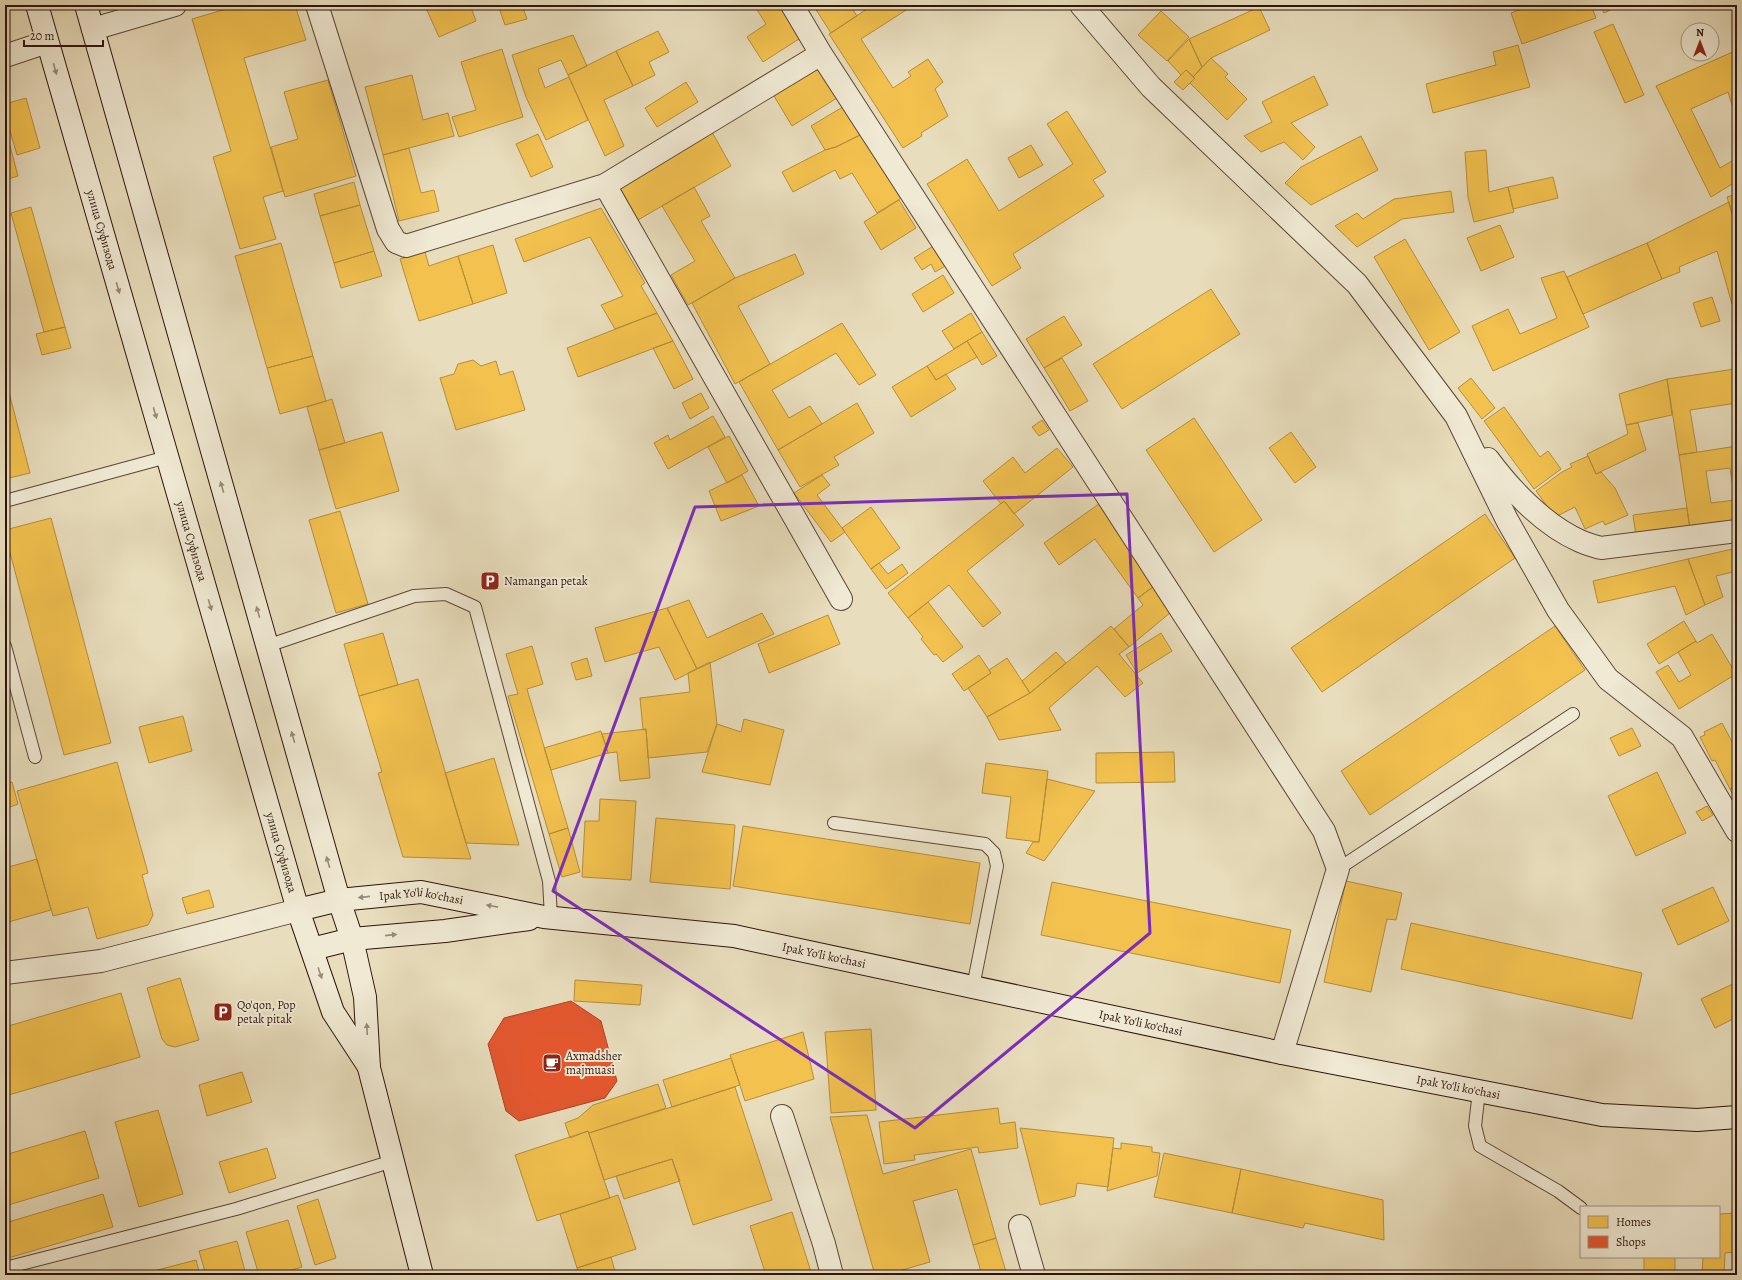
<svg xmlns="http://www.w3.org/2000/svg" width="1742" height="1280" font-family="Alegreya,serif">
	<rect width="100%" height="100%" fill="#e8ddbc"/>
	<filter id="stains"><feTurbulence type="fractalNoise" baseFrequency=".005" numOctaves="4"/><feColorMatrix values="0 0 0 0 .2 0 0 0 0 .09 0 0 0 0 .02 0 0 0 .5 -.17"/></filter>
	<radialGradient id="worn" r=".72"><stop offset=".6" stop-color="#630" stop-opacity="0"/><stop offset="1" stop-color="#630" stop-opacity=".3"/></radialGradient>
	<!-- homes -->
	<path fill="#f2c14e" stroke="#b78d3a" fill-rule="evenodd" d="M240 5H295L306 40 244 58 283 191 263 197 276 239 240 249 213 157 231 151 192 19Z
		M433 5H470L476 21 439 37 426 8Z
		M498 5H522L527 19 505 25Z
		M754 5H781L802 37 763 62 747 37 766 24Z
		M813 5H850L857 16 831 33Z
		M873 5H914L861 39 893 88 911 76 908 72 928 59 943 82 935 89 948 116 921 133 922 136 903 148 829 34Z
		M1533 5H1591L1596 18 1522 44 1511 13Z
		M1600 5H1620L1604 13Z
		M1259 7 1270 30 1211 58 1202 67 1189 39Z
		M1161 11 1189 37 1167 61 1138 35Z
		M1613 24 1644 95 1625 103 1594 32Z
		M658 31 669 52 649 62 655 75 633 86 616 51Z
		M573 35 587 66 568 75 561 60 538 69 545 88 569 77 588 120 546 140 526 97 512 55Z
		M1189 39 1202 67 1193 77 1186 70 1181 75 1168 61Z
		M1518 45 1530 87 1433 113 1426 84 1496 65 1493 52Z
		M502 49 523 117 459 137 452 117 476 110 461 62Z
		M1737 50V121L1728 92 1691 109 1720 168 1737 158V181L1711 197 1656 86Z
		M616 51 633 86 604 100 624 146 605 156 568 75Z
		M1211 58 1228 74 1225 77 1247 99 1227 120 1190 83 1195 78 1193 77Z
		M819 68 837 98 792 126 774 96Z
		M1186 70 1195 78 1183 90 1174 82Z
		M412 75 423 120 448 113 454 136 383 155 365 87Z
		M1314 76 1328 105 1291 123 1315 147 1303 160 1284 142 1261 152 1244 136 1272 122 1262 102Z
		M328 80 356 176 285 197 271 147 298 139 284 92Z
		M686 82 698 102 657 127 645 108Z
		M26 98 40 148 17 155 5 114V104Z
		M846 105 864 133 836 147 825 150 811 126Z
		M1067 111 1106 172 1093 180 1104 196 1013 254 1021 268 992 286 927 184 967 159 999 211 1073 164 1047 124Z
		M5 127 18 176 5 180Z
		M712 132 731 166 638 220 619 186Z
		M864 133 903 197 877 213 852 173 840 179 835 170 793 192 782 172 825 150 836 147Z
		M538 134 553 167 531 177 516 144Z
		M1361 136 1378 170 1311 205 1285 183 1301 167Z
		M1031 145 1043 165 1019 178 1008 158Z
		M409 148 421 193 434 190 439 211 399 221 383 155Z
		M1486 150 1489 192 1508 187 1514 212 1474 222 1468 197 1465 152Z
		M1553 177 1558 198 1513 209 1508 187Z
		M354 182 360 205 320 216 314 194Z
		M694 187 710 216 701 221 735 278 688 305 671 275 695 261 662 206Z
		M1451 191 1454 212 1402 219 1357 247 1335 226 1357 213 1363 219 1394 199Z
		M1737 194V231L1727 197Z
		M899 200 916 228 881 250 864 222Z
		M1729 202 1737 231V303L1732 304 1717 251 1679 267 1680 272 1662 279 1647 243Z
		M360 205 374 251 334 263 320 216Z
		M31 207 65 327 44 332 11 213Z
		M601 208 645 283 641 286 657 313 615 329 601 305 623 296 590 237 524 262 515 239Z
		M1500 225 1514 257 1481 271 1467 238Z
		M1405 239 1460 332 1429 350 1374 257Z
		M281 243 313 356 267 368 235 256Z
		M1647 243 1662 279 1583 314 1567 277Z
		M493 245 507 293 473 304 458 256Z
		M935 245 947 265 935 272 931 264 922 270 914 258Z
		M374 251 382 276 341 288 334 263Z
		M425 252 429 266 458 256 473 304 419 321 400 259Z
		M795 254 804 274 738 306 770 364 735 384 692 303 735 278Z
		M1564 271 1589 327 1493 371 1472 326 1508 309 1520 334 1557 318 1541 278Z
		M943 275 954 293 923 312 912 294Z
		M1211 289 1240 334 1122 409 1093 364Z
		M1712 297 1720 321 1701 327 1693 303Z
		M657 313 673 341 578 377 567 348Z
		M971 313 982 332 954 349 942 331Z
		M1064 316 1082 345 1044 368 1026 339Z
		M842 323 876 375 859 385 836 353 772 390 789 418 810 406 822 424 778 450 739 382Z
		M65 327 71 348 42 355 36 334Z
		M982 332 997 356 982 365 967 341Z
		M673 341 693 379 674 389 653 348Z
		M967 341 977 357 936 380 927 366Z
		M313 356 326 401 280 414 267 368Z
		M1062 358 1088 401 1070 411 1044 368Z
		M473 360 481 366 496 361 500 375 513 371 525 410 456 430 440 378 454 374 458 364Z
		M927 366 936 380 946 374 956 389 911 417 892 387Z
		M1735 369 1737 383V403L1690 410 1697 452 1679 455 1667 379Z
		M5 377 30 473 5 479Z
		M1471 378 1495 408 1482 419 1458 388Z
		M1667 379 1672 415 1626 425 1619 394Z
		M701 393 709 408 690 419 682 403Z
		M332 399 345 443 319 450 307 407Z
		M857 403 874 433 834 457 839 465 800 487 778 450Z
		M1504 407 1540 457 1548 451 1561 469 1534 489 1484 421Z
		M713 416 725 437 668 469 654 443 668 435 670 440Z
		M1194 418 1262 520 1214 552 1146 450Z
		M1042 420 1049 430 1039 436 1032 427Z
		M1638 423 1646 450 1596 474 1587 454 1628 434 1626 425Z
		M382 432 399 491 336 509 319 450Z
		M1291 432 1316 467 1295 483 1269 448Z
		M729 436 748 471 727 483 708 447Z
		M1737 446V522L1690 529 1679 455ZM1730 468 1735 500 1711 503 1706 471Z
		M1057 448 1073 467 1014 514 1004 501 1001 504 983 481 1013 457 1025 473Z
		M1588 456 1596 474 1601 472 1615 488 1628 515 1605 525 1603 521 1585 529 1575 507 1555 517 1536 491 1562 472 1572 467 1570 464Z
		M742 475 759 506 721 521 709 491Z
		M822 475 830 485 817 495 845 532 831 542 794 493Z
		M1004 501 1024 525 967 571 1001 613 983 627 949 585 908 618 888 593Z
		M1103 501 1161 581 1138 598 1095 539 1059 565 1044 543Z
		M871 507 900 548 871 569 842 528Z
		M1687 508 1690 529 1636 536 1633 515Z
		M340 511 368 604 336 613 309 520Z
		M1485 514 1515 558 1322 692 1291 648Z
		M51 518 111 743 64 755 5 534V530Z
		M1737 548V571L1716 576 1723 597 1705 605 1688 559Z
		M1688 559 1705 605 1686 615 1675 586 1598 603 1593 581Z
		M879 563 888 574 902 564 908 573 886 589 871 569Z
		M1153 587 1171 612 1129 647 1114 629 1143 605 1138 598Z
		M689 600 707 638 762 613 774 634 697 669 667 608Z
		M928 602 963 647 943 662 936 654 934 655 921 639 923 637 908 618Z
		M667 608 697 669 675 680 659 647 605 662 595 628Z
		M828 615 840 644 769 673 758 644Z
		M1684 621 1696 641 1659 664 1647 644Z
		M1111 626 1129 647 1119 654 1143 683 1125 697 1097 666 1049 708 1061 730 999 740 987 717 1030 693Z
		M1555 626 1585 670 1370 815 1341 771Z
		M383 633 398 685 359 696 344 644Z
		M1161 633 1172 651 1137 673 1126 655Z
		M1712 634 1736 674 1679 709 1656 672 1668 665 1679 682 1691 675 1678 652 1696 641 1697 643Z
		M532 646 543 684 527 689 568 828 549 834 508 696 518 694 506 654Z
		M1056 652 1066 663 1030 693 1022 681Z
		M979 655 991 673 964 691 952 674Z
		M587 658 592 676 576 680 571 663Z
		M1007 658 1030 693 987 717 968 688 991 673 989 670Z
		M710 662 717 724 707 752 648 758 646 729 643 730 640 698 690 692 688 673Z
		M418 679 466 843 471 859 403 857 378 773 382 772 359 696Z
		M183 716 192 751 149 763 139 727Z
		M744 719 784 730 770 785 702 772 717 724 741 732Z
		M1722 723 1737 751V785L1730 789 1715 760 1712 761 1700 737 1705 735 1704 732Z
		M1632 728 1641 746 1619 756 1610 738Z
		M646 729 650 778 620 781 617 752 608 753 602 734Z
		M601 731 608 753 551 770 544 748Z
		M1174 752 1175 782 1096 783V753Z
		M494 758 519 845 466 843 445 773Z
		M117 762 148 873 142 875 153 915 148 925 97 939 88 907 53 916 17 791Z
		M986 763 1048 771 1039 842 1006 838 1011 797 982 793Z
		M1657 772 1686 833 1636 856 1608 796Z
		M1047 779 1095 791 1044 861 1026 853 1033 842H1039Z
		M12 782 18 804 5 809V784Z
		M1737 785V803L1730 789Z
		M600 799 636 801 631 880 582 877 585 821H599Z
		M1707 806 1713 815 1702 821 1696 812Z
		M656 818 735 825 730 889 650 882Z
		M743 826 980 863 970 924 733 886Z
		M568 828 580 872 562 877 549 834Z
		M37 859 51 910 5 923V868Z
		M1346 881 1402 893 1396 920 1387 919 1371 992 1324 982Z
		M1052 882 1291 930 1280 983 1041 935Z
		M1713 887 1729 921 1678 945 1662 910Z
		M209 890 214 907 187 914 182 898Z
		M1411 923 1642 973 1632 1019 1401 969Z
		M180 978 199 1040 175 1047 167 1045 162 1039 147 988Z
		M575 980 642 985 640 1005 574 1001Z
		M1737 982V1017L1715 1028 1701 999Z
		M121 993 140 1057 5 1096V1027Z
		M871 1029 876 1110 831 1113 825 1032Z
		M803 1032 814 1079 745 1101 730 1055Z
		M731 1058 740 1085 672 1107 663 1080Z
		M242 1072 252 1102 207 1116 199 1085Z
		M658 1084 666 1108 589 1133 588 1131 570 1138 565 1123 578 1118 593 1105Z
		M735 1087 772 1200 693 1225 672 1159 604 1180 589 1133Z
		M998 1108 1000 1124 1015 1122 1018 1148 979 1153 978 1147 914 1155 915 1160 884 1164 879 1122Z
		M158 1110 183 1194 139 1207 115 1122Z
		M867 1115 883 1174 971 1149 996 1238 973 1245 957 1189 913 1201 930 1262 885 1275H875L830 1117Z
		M1020 1128 1114 1138 1108 1187 1077 1183 1075 1196 1040 1205Z
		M85 1131 99 1178 5 1206V1155Z
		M588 1131 610 1198 537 1221 515 1155Z
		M1121 1143 1152 1147V1152L1160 1153 1157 1176 1107 1191 1113 1148 1121 1149Z
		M267 1148 276 1178 229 1193 219 1162Z
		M1164 1153 1241 1169 1232 1213 1154 1197Z
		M672 1159 680 1181 624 1199 616 1176Z
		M1241 1169 1383 1200 1384 1240 1305 1223 1303 1228 1232 1213Z
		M103 1194 113 1227 5 1259V1223Z
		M618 1195 636 1249 577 1268 560 1214Z
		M318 1199 336 1258 315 1265 297 1206Z
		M792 1212 812 1275H766L750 1226Z
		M1737 1213V1252L1725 1253 1724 1275H1702L1703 1257H1719V1214Z
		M288 1220 302 1267 274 1275H259L246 1232Z
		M996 1238 1007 1275H982L973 1245Z
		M237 1241 246 1275H206L199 1251Z
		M611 1257 616 1275H580L577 1268Z
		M1644 1257H1675V1275H1644Z
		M196 1260 200 1275H138Z
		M83 1272 84 1275H71Z"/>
	<!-- shops -->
	<path fill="#e4572e" stroke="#ad4324" d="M571 1001 601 1021 617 1081 605 1098 519 1121 506 1111 488 1044 504 1018Z"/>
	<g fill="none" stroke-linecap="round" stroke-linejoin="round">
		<!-- service casing -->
		<g stroke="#5c4738" stroke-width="14">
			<path id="service" d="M5 501 167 457
				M5 646 35 757
				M267 646 414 596 446 594 475 607 549 881 551 917
				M834 823 985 844 994 853 997 866 973 987
				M1338 869 1573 714
				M1479 1091 1475 1126 1480 1146 1558 1191 1581 1208
				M5 1268 236 1209 393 1161"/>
		</g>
		<!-- minor casing -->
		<g stroke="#5c4738" stroke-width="24">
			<path id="minor" d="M317 5 388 229 396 242 406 246 605 185 821 54
				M792 5 821 54 1324 831 1338 869 1282 1053
				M1081 5 1151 87 1357 284 1456 416 1507 520 1558 610 1608 679 1682 737 1737 831
				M93 29 175 5
				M5 56 47 42
				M605 185 841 599
				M1488 459C1511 490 1544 525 1580 541 1586 544 1594 546 1601 548L1737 531
				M5 973 101 961 298 910
				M782 1116 824 1244 832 1275
				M1020 1226 1034 1275"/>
		</g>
		<!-- secondary casing -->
		<g stroke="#2d150c" stroke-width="24">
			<g id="secondary">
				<path id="s1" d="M37 5 298 910 333 1012 369 1067"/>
				<path d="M86 5 339 900 352 939 365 997 369 1068 422 1275"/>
				<path id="s2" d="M298 910 339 900 421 892 544 917 734 936 1282 1053 1602 1115 1697 1120 1737 1117"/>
				<path d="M312 949 352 939 445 931 529 919"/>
			</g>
		</g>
		<!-- service -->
		<use href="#service" stroke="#f0e9d3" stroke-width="12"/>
		<!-- minor -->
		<use href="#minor" stroke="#f0e9d3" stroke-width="22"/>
		<!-- secondary -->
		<use href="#secondary" stroke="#f0e9d3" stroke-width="22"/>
	</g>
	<!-- one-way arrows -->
	<defs><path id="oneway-solid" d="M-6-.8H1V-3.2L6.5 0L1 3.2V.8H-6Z"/></defs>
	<g fill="#988a79">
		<use href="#oneway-solid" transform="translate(55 69) rotate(74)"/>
		<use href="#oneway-solid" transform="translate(118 288) rotate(74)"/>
		<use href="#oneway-solid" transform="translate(155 413) rotate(74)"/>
		<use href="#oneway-solid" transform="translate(222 487) rotate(-106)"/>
		<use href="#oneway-solid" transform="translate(210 605) rotate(74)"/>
		<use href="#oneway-solid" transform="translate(258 612) rotate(-106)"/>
		<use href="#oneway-solid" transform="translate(293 737) rotate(-106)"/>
		<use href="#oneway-solid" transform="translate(328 862) rotate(-106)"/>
		<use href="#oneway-solid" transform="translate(364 897) rotate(174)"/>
		<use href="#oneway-solid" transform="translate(492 906) rotate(-169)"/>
		<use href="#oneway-solid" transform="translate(391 935) rotate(-6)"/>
		<use href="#oneway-solid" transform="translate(320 973) rotate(71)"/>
		<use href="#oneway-solid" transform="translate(367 1029) rotate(-93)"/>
	</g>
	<!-- marked area -->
	<path fill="none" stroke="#7b2cbf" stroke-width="3" stroke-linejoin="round" d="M1127 494 1150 933 915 1128 553 891 695 507Z"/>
	<!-- icons -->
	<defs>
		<g id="parking-square" transform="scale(1)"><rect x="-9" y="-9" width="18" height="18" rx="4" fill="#8f2418" stroke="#f0e9d3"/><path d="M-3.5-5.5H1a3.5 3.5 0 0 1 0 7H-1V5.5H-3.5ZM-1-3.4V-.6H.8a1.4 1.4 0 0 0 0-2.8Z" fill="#fff"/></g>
		<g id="cafe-square" transform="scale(1)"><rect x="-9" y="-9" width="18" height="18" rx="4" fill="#8f2418" stroke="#f0e9d3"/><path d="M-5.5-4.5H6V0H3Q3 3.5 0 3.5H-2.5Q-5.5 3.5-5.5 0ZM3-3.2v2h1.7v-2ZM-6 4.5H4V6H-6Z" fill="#fff"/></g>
	</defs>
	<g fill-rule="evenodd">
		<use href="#parking-square" x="490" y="581"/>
		<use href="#parking-square" x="223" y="1012"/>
		<use href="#cafe-square" x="552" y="1063"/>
	</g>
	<g text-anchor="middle" stroke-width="4" stroke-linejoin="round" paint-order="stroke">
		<!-- street labels -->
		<g font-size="12" fill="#2d150c" stroke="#f0e9d3">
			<text dy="4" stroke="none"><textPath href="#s1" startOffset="234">улица Суфизода</textPath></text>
			<text dy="4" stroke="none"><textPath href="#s1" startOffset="558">улица Суфизода</textPath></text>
			<text dy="4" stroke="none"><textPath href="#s1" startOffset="882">улица Суфизода</textPath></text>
			<text dy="4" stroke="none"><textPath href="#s2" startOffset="125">Ipak Yo'li ko'chasi</textPath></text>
			<text dy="4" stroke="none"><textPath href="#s2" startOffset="533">Ipak Yo'li ko'chasi</textPath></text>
			<text dy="4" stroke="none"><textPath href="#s2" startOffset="857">Ipak Yo'li ko'chasi</textPath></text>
			<text dy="4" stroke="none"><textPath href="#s2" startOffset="1181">Ipak Yo'li ko'chasi</textPath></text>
		</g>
		<!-- poi labels -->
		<g font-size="12" fill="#2d150c" stroke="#f0e9d3" text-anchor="start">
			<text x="504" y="585">Namangan petak</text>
			<text x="237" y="1009">Qo'qon, Pop<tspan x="237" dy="14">petak pitak</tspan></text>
			<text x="566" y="1060">Axmadsher<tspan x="566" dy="14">majmuasi</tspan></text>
		</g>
	</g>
	<!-- margin -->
	<rect width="1742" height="1280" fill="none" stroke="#e8ddbc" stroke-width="20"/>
	<rect x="6" y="6" width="1730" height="1268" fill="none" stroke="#2d150c" stroke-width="2"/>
	<rect x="10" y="10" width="1722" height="1260" fill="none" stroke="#2d150c"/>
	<!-- legend -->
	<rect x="1580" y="1206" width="140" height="52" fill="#f0e9d3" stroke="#a29483"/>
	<rect x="1588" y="1216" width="20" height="12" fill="#f2c14e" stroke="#a29483"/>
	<text x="1616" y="1226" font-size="12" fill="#2d150c">Homes</text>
	<rect x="1588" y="1236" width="20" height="12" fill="#e4572e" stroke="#a29483"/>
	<text x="1616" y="1246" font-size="12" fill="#2d150c">Shops</text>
	<!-- north arrow -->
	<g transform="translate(1700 42)"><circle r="19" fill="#f0e9d3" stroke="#a29483"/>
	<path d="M0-3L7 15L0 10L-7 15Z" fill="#8f2418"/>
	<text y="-6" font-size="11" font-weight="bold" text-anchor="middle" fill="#2d150c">N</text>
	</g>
	<!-- scale -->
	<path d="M24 40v6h79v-6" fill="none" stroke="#2d150c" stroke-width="2"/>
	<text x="30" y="40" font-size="12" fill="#2d150c" stroke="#f0e9d3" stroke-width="3" paint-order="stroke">20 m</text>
	<rect width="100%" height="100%" filter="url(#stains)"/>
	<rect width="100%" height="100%" fill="url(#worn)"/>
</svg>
